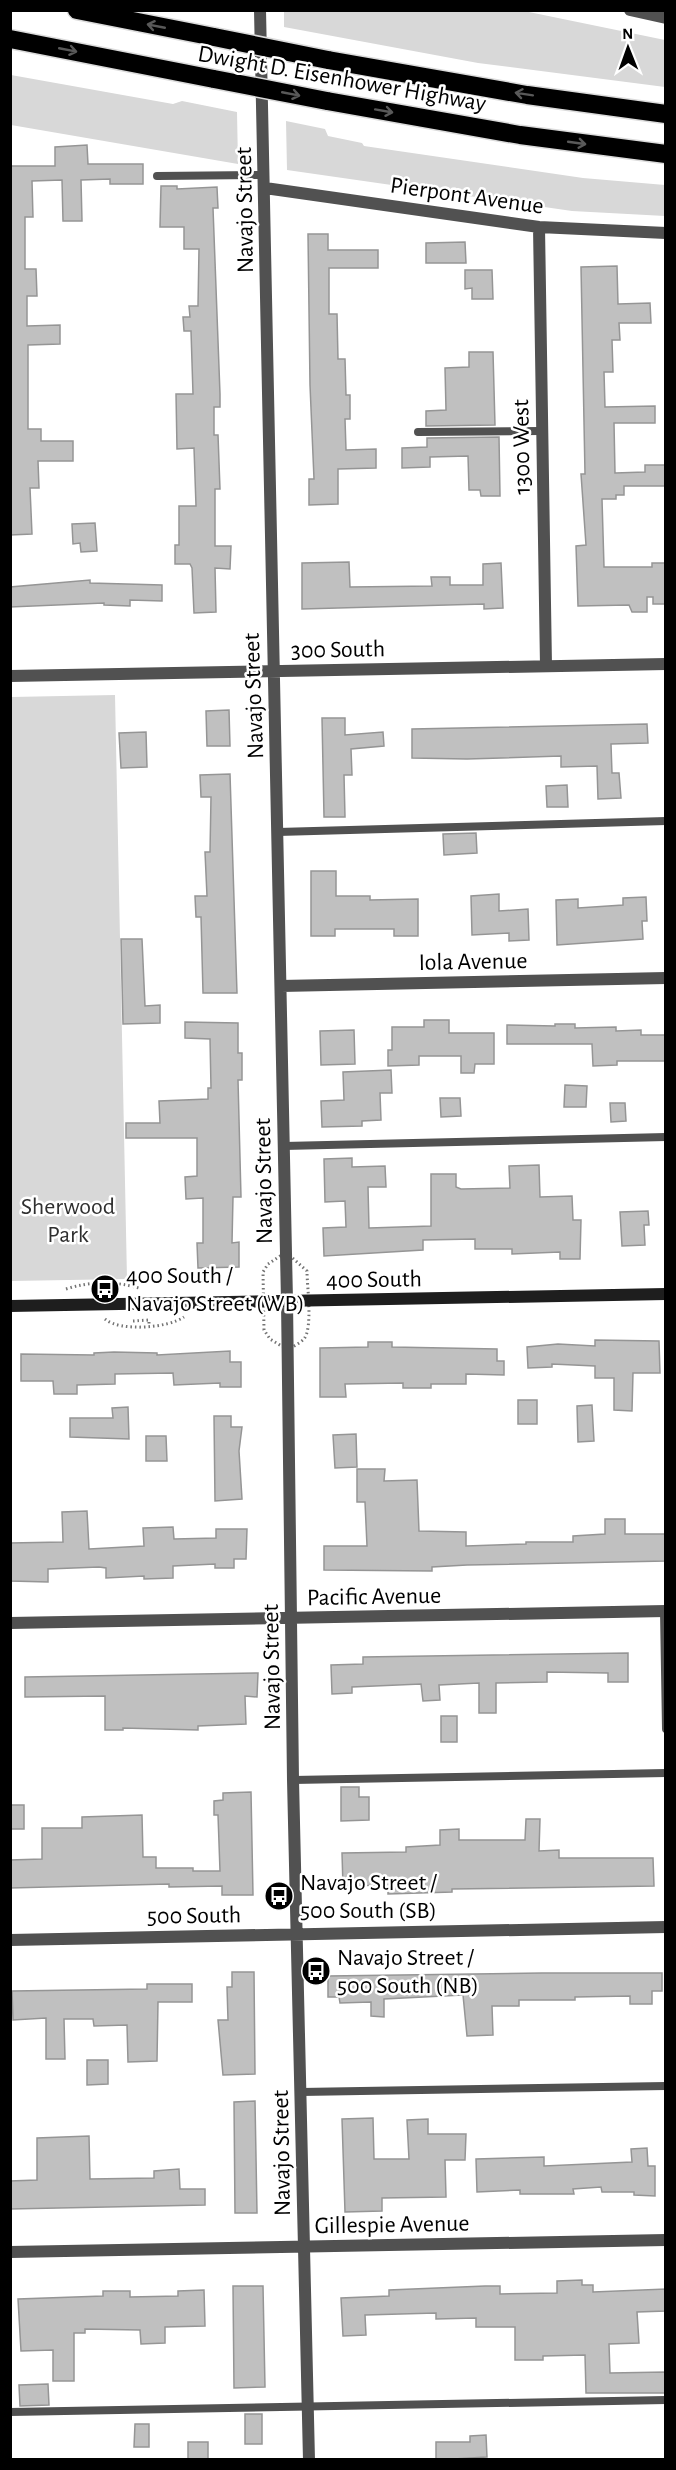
<svg xmlns="http://www.w3.org/2000/svg" width="676" height="2470" font-family="'Alegreya Sans',sans-serif">
	<rect width="100%" height="100%" fill="#fff"/>
	<!-- green -->
	<path fill="#d8d8d8" d="M284 11H524L665 40V87L478 63 284 27Z
		M11 75 173 104 182 101 237 112 238 164 11 125Z
		M286 121 325 129 328 136 362 143 364 146 583 178 665 185V216L572 211 287 170Z
		M115 695 127 1279 11 1281V697Z"/>
	<!-- building -->
	<path fill="#c0c0c0" stroke="#959595" stroke-width="1.5" d="M87 145 88 164H143V184H110V179L81 180 82 221H63L62 180 32 181 33 217H25V269H36L37 296H27V326L60 325V344L28 345V429H41V441H73V461H38L39 488H30L32 534 10 535V166H55V147Z
		M161 186H177V189L217 187 218 208H213L220 394V407H214V435H218L220 489H215V546H231L230 569 215 568 216 612 194 613 192 568 190 564H175V545H179V506H196L194 448 177 449 176 394H193L191 331H184L183 317H190L189 306H198L199 249H184V227H160Z
		M308 234H328V250H378V268H329V314H337L338 359H345L346 395H350V419H345L346 450 376 449V468L338 469V504L309 505V479H314L310 385Z
		M465 242 466 263H426V243Z
		M617 266 618 304 650 303 651 323H619L620 340H612L613 372H604L605 407 655 406V423H614L615 473 645 472V465H665V486H624V495H616V499H602L604 567H652V563H666V604H653V597H647V612H632L629 605 578 606 576 546 586 545 581 474H585L581 267Z
		M465 270H492L493 299H472V288L465 289Z
		M469 352H493L495 425 426 426V411L446 410 445 368 469 367Z
		M499 437 500 496H481L480 490H469L468 456 430 457V467L402 468V448L427 447V438Z
		M95 523 97 551 81 552 80 543 73 544 72 524Z
		M349 562 350 587 432 586 431 577H450V585H483V564L501 563 503 608 484 609V604L302 609V563Z
		M90 580V583L162 585V601L130 600V606L104 605V603L10 607V587Z
		M229 710 230 746H207L206 711Z
		M322 718H345V735L383 732 384 746 351 749 352 775H344L345 817H324Z
		M647 724 648 743 611 744 612 773H619L621 798 598 799 597 766 561 767V756L467 759 412 758V729Z
		M146 732 147 767 121 768 119 733Z
		M230 774 237 993H203L201 917H196L195 896H207L205 852H210L211 797H201L200 775Z
		M567 785 568 807H547L546 786Z
		M476 833 477 853 444 855 443 834Z
		M311 871H336V896H370V900L418 899V936H394V929H335V936H311Z
		M499 894V911L528 909 529 940 509 941V933L472 935 471 896Z
		M646 897 647 921H642L643 939 557 945 556 900 578 899V908L623 905V898Z
		M121 939H142L145 1006 160 1005V1023L123 1024Z
		M424 1020H449V1033H494V1064H475L474 1073H461V1056H419V1065L388 1066V1050H392V1027H424Z
		M185 1022 238 1023V1053H242V1080H238L241 1197H233L232 1243 239 1242V1267L198 1268 197 1243H203V1198L186 1199 185 1177 197 1176V1138H126V1123H160L159 1101 208 1099V1088H211L210 1039 185 1038Z
		M555 1024H575V1028L616 1027V1031L641 1030V1035H666V1061H617V1065L593 1066 592 1044H507V1025L555 1026Z
		M354 1030 355 1064 321 1065 320 1031Z
		M391 1070 392 1093H380L381 1120 362 1121V1126L322 1127 321 1101 344 1100 343 1072Z
		M565 1085 587 1086 586 1107H564Z
		M440 1098H460L461 1116 441 1117Z
		M610 1103H625L626 1121 611 1122Z
		M352 1158V1167L385 1166 386 1187H368L369 1228 431 1226V1174H456V1187L461 1189 510 1188 509 1166 539 1165 540 1197 572 1196 573 1220H581L580 1259H560V1252L512 1254V1249H475V1239L423 1240V1250L324 1256 323 1228 346 1227 345 1201 325 1202 324 1159Z
		M648 1211 649 1225H644L645 1245 622 1246 620 1212Z
		M595 1340 659 1341 660 1373H633L632 1411 614 1410V1378H595V1366L552 1364V1367L528 1368 527 1347 558 1344 595 1346Z
		M368 1342H392V1347L497 1349V1361H504V1375L466 1374V1384H431V1388H403V1383L345 1384 346 1397H320V1348L368 1347Z
		M230 1351V1362H241V1387H220V1383L174 1385 173 1373 115 1374V1384L77 1385V1394H54L53 1381H21V1354L94 1355V1353L114 1352 157 1353V1355Z
		M518 1400H537V1424H518Z
		M592 1405 594 1441 578 1442 577 1406Z
		M128 1407 129 1439 70 1437V1418H113L112 1408Z
		M214 1416H231V1427H242L239 1451 242 1499 215 1501Z
		M356 1434 357 1467 335 1468 333 1435Z
		M146 1436H166L167 1461H146Z
		M357 1469H385L384 1481 417 1480 419 1531 466 1532V1546L526 1544V1542H573V1536L605 1534V1519H625V1534H666V1561L467 1565 432 1567V1571L324 1570V1546H367L365 1502H357Z
		M87 1511 89 1549 144 1546 143 1528 173 1527 174 1539 216 1538V1529H247L246 1559H234V1568H215V1564L173 1566V1578L144 1579V1576L106 1578V1568L99 1567 48 1569V1582L10 1581V1543L63 1542 62 1512Z
		M628 1653V1682H608V1673L547 1672V1682L496 1683V1713H479V1683L439 1685 440 1700 423 1701 421 1684 352 1687V1693L332 1694 331 1665 363 1664V1657Z
		M258 1673 257 1697 245 1696 246 1724 198 1726V1730L123 1728V1730H105V1696L25 1697V1677Z
		M441 1716H457V1742H441Z
		M341 1787H359V1797H369V1820L341 1821Z
		M251 1792 253 1895H222V1886L169 1887V1884L10 1888V1860L42 1859V1828H82V1817L142 1815 143 1857H156V1868H193V1871H220L218 1815H214V1801L223 1800V1793Z
		M10 1805H24V1829H10Z
		M526 1819H540L539 1851 559 1850V1858H653L654 1886 452 1889V1892L388 1894V1885L343 1886 342 1853 406 1852V1847L440 1845V1830L459 1829V1840H525Z
		M232 1972H254L255 2074 223 2075 218 2020H228L227 1987H232Z
		M542 1973H662V1991H652V2004H630V1996L575 1997V2000H519V2006H492L493 2035 467 2036 463 1995 384 1999V2017L371 2016V2002L340 2003 339 1997H328V1976Z
		M147 1984H192V2002H158L157 2061 128 2062 127 2025 94 2026 93 2019H64L65 2059H46V2018L13 2020 12 1991 147 1989Z
		M87 2060H108V2084L87 2085Z
		M255 2101 257 2213H235L234 2102Z
		M373 2118 374 2159H409L407 2120 428 2119V2134H466L465 2160H445L446 2197 382 2198V2211L345 2212 342 2119Z
		M89 2136 90 2179 154 2178V2171L179 2169 180 2189H205V2205L10 2209V2181L37 2180V2138Z
		M647 2148 648 2166H655V2196L634 2195V2192H602L601 2187 573 2189 574 2194H520V2190L477 2192 476 2159 544 2157V2166L632 2162 631 2149Z
		M582 2280V2285H593V2292L666 2289V2311L637 2312 639 2343 609 2344 610 2373 666 2372V2393H586L585 2355 543 2356V2360H515V2327H476V2318L436 2319V2313L365 2315 366 2335 343 2336 341 2298 389 2296V2290L485 2286H500V2294L557 2293V2281Z
		M233 2286H263L265 2387 234 2388Z
		M204 2290 205 2326 165 2327V2343L141 2344 140 2330 85 2329V2333H74V2381H53V2350L21 2351 18 2299 103 2296V2291H130V2297L178 2296V2291Z
		M48 2384 49 2405 20 2406 19 2385Z
		M245 2414H262V2444H245Z
		M135 2424H149V2447H134Z
		M486 2435 487 2457 436 2460V2442H470V2436Z
		M188 2442H208V2460H188Z"/>
	<g fill="none" stroke-linecap="round" stroke-linejoin="round">
		<!-- motorway casing -->
		<g stroke="#dbdbdb" stroke-width="21">
			<path id="motorway" d="M77 10 214 37
				M10 39 214 79
				M328 60 527 95 666 114
				M327 101 520 135 666 154"/>
		</g>
		<!-- path -->
		<path stroke="#737373" stroke-width="3" stroke-dasharray="1.5 3" stroke-linecap="butt" d="M286 1252 307 1271C307 1287 313 1327 304 1339 300 1343 292 1347 288 1350L270 1339 264 1330 263 1272 268 1264Z
			M66 1289C91 1281 114 1281 139 1288
			M105 1319C120 1332 168 1328 184 1317
			M133 1321 149 1320V1324"/>
		<!-- service -->
		<path stroke="#515151" stroke-width="8" d="M157 176 264 175
			M418 432 542 431
			M278 832 666 821
			M284 1146 666 1137
			M664 1611 666 1729
			M293 1780 666 1773
			M301 2092 666 2086
			M10 2412 666 2400"/>
		<!-- minor -->
		<path stroke="#515151" stroke-width="12" d="M260 10 287 1301 293 1780 309 2460
			M265 188 539 227 666 233
			M539 227 546 666
			M10 676 666 664
			M281 986 666 978
			M10 1623 666 1611
			M10 1940 666 1927
			M10 2252 666 2240"/>
		<!-- tertiary -->
		<path stroke="#515151" stroke-width="12" d="M630 10 666 18"/>
		<!-- secondary -->
		<path stroke="#1e1e1e" stroke-width="12" d="M10 1306 666 1294"/>
		<!-- motorway -->
		<use href="#motorway" stroke="#000" stroke-width="18"/>
		<!-- motorway-bridge casing -->
		<g stroke="#dbdbdb" stroke-width="21" stroke-linecap="butt">
			<path id="motorway-bridge" d="M214 37 328 60
				M214 79 327 101"/>
		</g>
		<!-- motorway-bridge -->
		<use href="#motorway-bridge" stroke="#000" stroke-width="18"/>
	</g>
	<!-- one-way arrows -->
	<defs><path id="oneway-shaft" d="M-6 0H5M1.5-3L5.5 0L1.5 3" fill="none" stroke-width="1.6" stroke-linecap="round" stroke-linejoin="round" transform="scale(1.5)"/></defs>
	<g stroke="#595959">
		<use href="#oneway-shaft" transform="translate(156 26) rotate(-169)"/>
		<use href="#oneway-shaft" transform="translate(68 50) rotate(11)"/>
		<use href="#oneway-shaft" transform="translate(291 94) rotate(11)"/>
		<use href="#oneway-shaft" transform="translate(524 94) rotate(-171)"/>
		<use href="#oneway-shaft" transform="translate(384 111) rotate(10)"/>
		<use href="#oneway-shaft" transform="translate(577 143) rotate(8)"/>
	</g>
	<!-- icons -->
	<defs>
		<g id="bus-disc" transform="scale(1.5)"><circle r="9.5" fill="#000" stroke="#fff"/><path d="M-5-6H5V4H4V6H2V4H-2V6H-4V4H-5ZM-3.5-4V0h7V-4ZM-3.5 1.2v1.5H-2V1.2ZM2 1.2v1.5H3.5V1.2Z" fill="#fff"/></g>
	</defs>
	<g fill-rule="evenodd">
		<use href="#bus-disc" x="105" y="1289"/>
		<use href="#bus-disc" x="279" y="1896"/>
		<use href="#bus-disc" x="316" y="1971"/>
	</g>
	<g text-anchor="middle" stroke-width="5" stroke-linejoin="round" paint-order="stroke">
		<!-- street labels -->
		<g font-size="24" fill="#000" stroke="#fff">
			<text transform="translate(342 78) rotate(10)" y="8">Dwight D. Eisenhower Highway</text>
			<text transform="translate(467 195) rotate(8)" y="8">Pierpont Avenue</text>
			<text transform="translate(244 210) rotate(-91)" y="8">Navajo Street</text>
			<text transform="translate(521 447) rotate(-91)" y="8">1300 West</text>
			<text transform="translate(338 649) rotate(-1)" y="8">300 South</text>
			<text transform="translate(253 696) rotate(-92)" y="8">Navajo Street</text>
			<text transform="translate(473 961) rotate(-1)" y="8">Iola Avenue</text>
			<text transform="translate(263 1181) rotate(-91)" y="8">Navajo Street</text>
			<text transform="translate(374 1279) rotate(-1)" y="8">400 South</text>
			<text transform="translate(374 1596) rotate(-1)" y="8">Pacific Avenue</text>
			<text transform="translate(271 1667) rotate(-91)" y="8">Navajo Street</text>
			<text transform="translate(194 1915) rotate(-1)" y="8">500 South</text>
			<text transform="translate(281 2153) rotate(-91)" y="8">Navajo Street</text>
			<text transform="translate(392 2224) rotate(-1)" y="8">Gillespie Avenue</text>
		</g>
		<!-- park labels -->
		<g font-size="24" fill="#2f2f2f" stroke="#fff">
			<text x="68" y="1214">Sherwood<tspan x="68" dy="28">Park</tspan></text>
		</g>
		<!-- poi labels -->
		<g font-size="24" fill="#000" stroke="#fff" text-anchor="start">
			<text x="126" y="1283">400 South /<tspan x="126" dy="28">Navajo Street (WB)</tspan></text>
			<text x="300" y="1890">Navajo Street /<tspan x="300" dy="28">500 South (SB)</tspan></text>
			<text x="337" y="1965">Navajo Street /<tspan x="337" dy="28">500 South (NB)</tspan></text>
		</g>
	</g>
	<!-- border -->
	<rect width="676" height="2470" fill="none" stroke="#000000" stroke-width="24"/>
	<!-- north arrow -->
	<g transform="translate(628 48) rotate(359)" stroke="#ffffff" stroke-width="4.5" paint-order="stroke">
	<path d="M0-4.5L10 22L0 15L-10 22Z" fill="#000000"/>
	<text y="-9" font-size="16" font-weight="bold" text-anchor="middle" fill="#000000">N</text>
	</g>
</svg>
